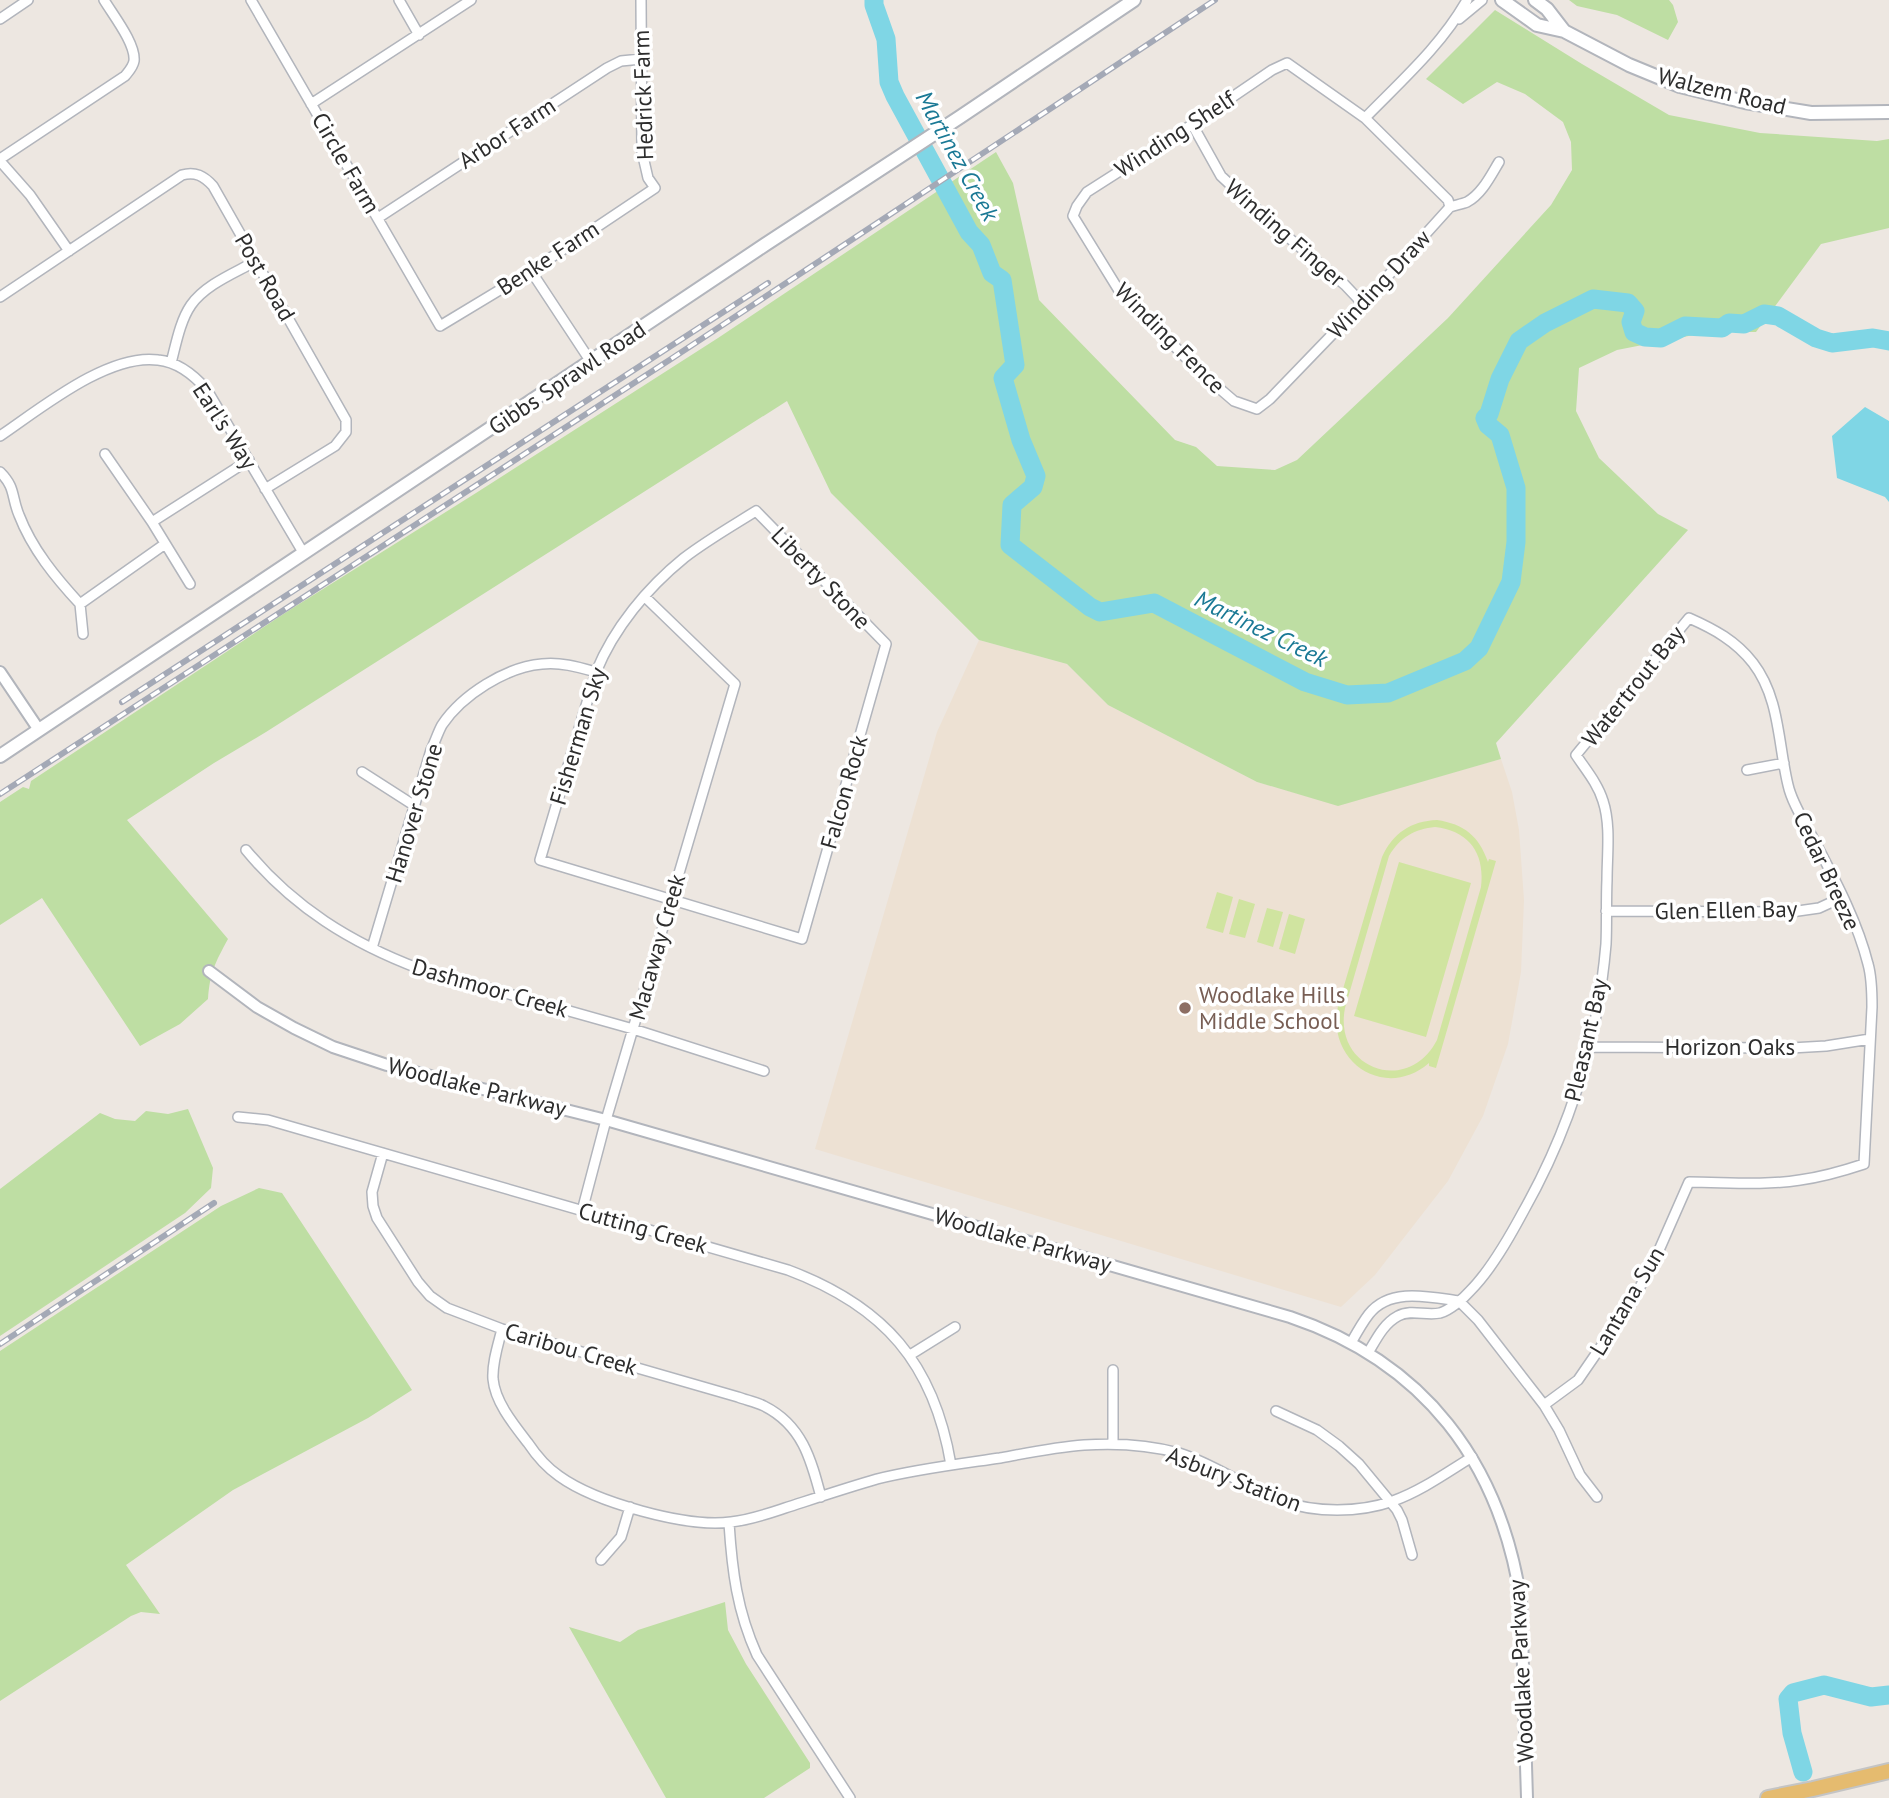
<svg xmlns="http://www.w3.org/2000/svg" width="1889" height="1798" font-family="'PT Sans',sans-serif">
	<rect width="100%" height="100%" fill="#ede7e1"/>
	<!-- education -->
	<path fill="#ede1d3" d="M979 640 1067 664 1108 705 1257 782 1338 805 1501 759 1512 792 1519 830 1524 900 1521 972 1508 1044 1483 1116 1448 1181 1375 1275 1341 1307 815 1149 937 732Z"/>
	<!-- green -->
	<path fill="#bedea3" d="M1569 0H1669L1673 5 1678 22 1668 40 1617 15 1577 6Z
		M1495 10 1582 64 1669 115 1760 133 1877 141 1889 139V228L1821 244 1756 332H1709L1617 350 1579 368 1576 411 1599 458 1658 514 1688 530 1496 743 1501 759 1338 806 1257 782 1108 705 1067 664 979 640 831 493 787 401 266 732 214 763 127 820 228 939C215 963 210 972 208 999L180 1024 140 1046 42 898 0 925V802L23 787 29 789 31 781 288 611 476 493 718 338 996 152 1013 183 1039 300 1175 440 1196 447 1217 466 1275 470 1297 460 1448 318 1551 205 1572 170 1571 142 1563 122 1525 94 1497 82 1463 104 1426 79Z
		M188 1109 213 1168 211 1188 185 1213 0 1336V1189L100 1113 115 1119 135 1121 146 1111 168 1114Z
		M259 1188 282 1193 412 1390 368 1418 233 1490 126 1565 160 1614 141 1612 131 1616 0 1701V1351L221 1206Z
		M725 1602 728 1630 746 1664 810 1763V1768L764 1798H666L569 1627 620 1642 638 1630Z"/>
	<!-- pitch -->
	<path fill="#d0e4a0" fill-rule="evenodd" d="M1437 820C1464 824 1479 836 1488 862L1489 859 1496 861 1436 1068 1429 1066V1063C1385 1101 1326 1062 1338 1006L1382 857C1393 833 1411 821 1437 820ZM1435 827C1469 831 1485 853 1481 887L1437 1040C1408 1096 1333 1069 1345 1008L1389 856C1400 837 1415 829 1435 827Z
		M1399 862 1471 883 1426 1037 1354 1016Z
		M1217 892 1233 897 1223 933 1206 928Z
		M1239 899 1255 904 1245 938 1229 934Z
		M1267 908 1283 912 1273 947 1257 942Z
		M1289 914 1305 919 1295 954 1279 949Z"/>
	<!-- water -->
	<path fill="#7fd6e5" d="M1865 407 1889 421V502L1885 497 1837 478 1832 436Z"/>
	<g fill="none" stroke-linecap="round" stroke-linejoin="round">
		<!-- river -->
		<path stroke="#7fd6e5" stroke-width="19" d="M874 0V5L886 39 889 82 895 96 969 232 981 245 992 273 1002 280 1015 365 1003 378 1021 440 1036 476 1033 487 1012 505 1010 545 1090 607 1100 612 1154 603 1305 682 1347 695 1388 693 1465 661 1479 648 1511 582 1516 542V488L1500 435 1488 425 1485 418 1489 414 1500 379 1519 341 1545 323 1593 299 1628 303 1635 311 1631 322 1634 332 1645 337 1661 338 1685 326 1722 328 1729 323 1744 324 1764 314 1778 316 1816 338 1832 343 1873 338 1889 341
			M1803 1772 1792 1733 1788 1699 1793 1693 1824 1685 1871 1697 1889 1695"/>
		<!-- minor casing -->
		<g stroke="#b2b5bc" stroke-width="12">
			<path id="minor" d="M251 0 440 326 531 271 655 188 648 178 642 152 641 0
				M399 0 419 35
				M0 19 28 0
				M1459 19 1482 0
				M311 104 471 0
				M1365 118C1401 81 1441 46 1467 0
				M1192 124 1221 176 1276 227 1345 285 1362 303
				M0 159 125 76C129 71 133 67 134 61 136 44 113 15 104 0
				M0 161 30 195 69 251
				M1450 207 1448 200 1365 118 1287 63 1272 70 1184 130 1087 192 1077 206 1073 216 1118 289 1198 370 1234 401 1257 409 1270 399 1377 288 1450 207C1456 205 1462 204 1467 202 1482 194 1491 175 1499 162
				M378 218 607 68 621 61 641 59
				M531 271 591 362
				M0 297 182 175C195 171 204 176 213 186L346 420V432L335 446 265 489
				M171 363C176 344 180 321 191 305 206 284 235 273 256 261
				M0 436C40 409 108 353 158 360 178 362 194 375 207 390L304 554
				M105 454 152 522 190 584
				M0 472C16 488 11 496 19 515 32 549 56 578 80 604
				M756 511 886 644 802 939 540 860 596 672C614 628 647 588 684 558 706 541 732 526 756 511Z
				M152 522 249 460
				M83 634 80 604 165 544
				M1747 770 1784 763
				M362 772 415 806
				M246 850C293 907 351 943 420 969L633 1029 764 1071
				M1606 911 1791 912 1819 908 1843 897
				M372 948 431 750C435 742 438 732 442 725 462 695 506 667 542 664 561 662 578 667 596 672
				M1589 1047 1791 1048 1826 1046 1870 1039
				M238 1117 268 1120 788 1270C884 1306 934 1363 951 1465
				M383 1153 372 1192 373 1206 377 1218 418 1282 430 1296 447 1308 502 1329 738 1397C746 1400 756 1402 764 1406 802 1425 811 1459 821 1497
				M582 1211 606 1120 735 684 645 597
				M1459 1301 1478 1320 1544 1405 1559 1430 1580 1475 1597 1497
				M502 1329C498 1345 492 1363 493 1379 495 1402 514 1425 528 1443 536 1455 546 1467 559 1476 595 1502 686 1528 731 1522 750 1520 767 1514 785 1508 816 1498 846 1488 877 1479 917 1469 959 1464 1000 1458 1027 1453 1056 1447 1084 1445 1114 1443 1149 1445 1179 1453 1215 1464 1246 1488 1282 1501 1315 1513 1359 1513 1393 1501 1421 1491 1446 1473 1472 1457
				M1351 1343C1356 1334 1362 1323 1369 1314 1390 1287 1430 1297 1459 1301
				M1368 1353C1376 1340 1383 1324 1398 1316 1411 1309 1426 1316 1440 1313 1450 1310 1463 1299 1470 1291 1491 1270 1509 1238 1523 1212 1570 1129 1598 1039 1606 944 1607 923 1606 901 1607 880 1607 855 1611 825 1603 801 1598 784 1586 770 1576 755L1689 618C1714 629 1736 641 1753 663 1780 698 1778 744 1788 785 1792 803 1804 821 1813 838 1834 878 1857 920 1868 964 1872 978 1872 993 1872 1007L1864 1164C1843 1171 1822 1177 1800 1180 1763 1186 1725 1182 1689 1182L1656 1257 1633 1300 1578 1380 1544 1405
				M910 1355 955 1327
				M1276 1411 1317 1430 1339 1446 1359 1464 1397 1510 1402 1520 1412 1555
				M1113 1444V1370
				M729 1523C732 1570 737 1611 757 1655L850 1798
				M601 1560 621 1537 630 1507"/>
		</g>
		<!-- tertiary casing -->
		<g stroke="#b2b5bc" stroke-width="14">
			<path id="tertiary" d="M0 672 39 730
				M209 971 257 1007 294 1028 333 1047 387 1065 606 1120 1290 1317C1424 1362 1500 1462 1521 1601L1527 1798"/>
		</g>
		<!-- secondary casing -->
		<g stroke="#b2b5bc" stroke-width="16">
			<path id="secondary" d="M1502 0 1537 25 1564 31 1629 65 1680 86 1745 102 1811 113 1889 112
				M1535 0 1547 9 1564 31
				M0 756 766 244 960 117 1134 0"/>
		</g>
		<!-- primary casing -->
		<g stroke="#c4c4c4" stroke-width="18">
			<path id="primary" d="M1768 1798 1813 1789 1889 1771"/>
		</g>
		<!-- minor -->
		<use href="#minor" stroke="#fff" stroke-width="9"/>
		<!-- tertiary -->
		<use href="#tertiary" stroke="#fff" stroke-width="10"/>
		<!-- secondary -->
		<use href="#secondary" stroke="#fff" stroke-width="12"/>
		<!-- primary -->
		<use href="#primary" stroke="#e5bb6f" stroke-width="14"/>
		<!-- rail casing -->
		<g stroke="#a4a9b6" stroke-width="6">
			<path id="rail" d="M122 702 768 283
				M0 794 671 359 1215 0
				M0 1344 214 1203"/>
		</g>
		<!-- rail -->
		<use href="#rail" stroke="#fff" stroke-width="3.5" stroke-dasharray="10" stroke-linecap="butt"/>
	</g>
	<!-- markers -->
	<circle fill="#8d6e63" stroke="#fff" stroke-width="2.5" cx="1185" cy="1008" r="7"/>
	<g text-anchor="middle" stroke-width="7" stroke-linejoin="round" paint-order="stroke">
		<!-- street labels -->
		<g font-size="23" fill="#2d2d2d" stroke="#fff">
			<text transform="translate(1722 91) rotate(14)" y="8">Walzem Road</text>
			<text transform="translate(643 95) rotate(-92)" y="8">Hedrick Farm</text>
			<text transform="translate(507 133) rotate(-33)" y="8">Arbor Farm</text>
			<text transform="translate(1175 134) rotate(-33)" y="8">Winding Shelf</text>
			<text transform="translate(346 163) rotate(60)" y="8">Circle Farm</text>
			<text transform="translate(1285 233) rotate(41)" y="8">Winding Finger</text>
			<text transform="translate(548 258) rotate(-33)" y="8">Benke Farm</text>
			<text transform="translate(265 277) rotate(60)" y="8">Post Road</text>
			<text transform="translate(1379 284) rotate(-47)" y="8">Winding Draw</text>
			<text transform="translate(1170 338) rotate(45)" y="8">Winding Fence</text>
			<text transform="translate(567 378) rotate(-34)" y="8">Gibbs Sprawl Road</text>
			<text transform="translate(225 426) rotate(57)" y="8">Earl's Way</text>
			<text transform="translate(821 578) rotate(46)" y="8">Liberty Stone</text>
			<text transform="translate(1633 686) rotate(-51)" y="8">Watertrout Bay</text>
			<text transform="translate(578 736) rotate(-73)" y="8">Fisherman Sky</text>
			<text transform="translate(844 792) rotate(-74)" y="8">Falcon Rock</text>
			<text transform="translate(414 813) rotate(-73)" y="8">Hanover Stone</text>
			<text transform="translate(1827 871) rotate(65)" y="8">Cedar Breeze</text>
			<text transform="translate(1726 910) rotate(-1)" y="8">Glen Ellen Bay</text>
			<text transform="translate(657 947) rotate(-74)" y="8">Macaway Creek</text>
			<text transform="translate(490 988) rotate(16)" y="8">Dashmoor Creek</text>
			<text transform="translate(1586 1040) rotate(-77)" y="8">Pleasant Bay</text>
			<text x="1730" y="1055">Horizon Oaks</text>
			<text transform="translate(477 1087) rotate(14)" y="8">Woodlake Parkway</text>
			<text transform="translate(643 1228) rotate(16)" y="8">Cutting Creek</text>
			<text transform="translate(1023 1240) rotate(16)" y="8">Woodlake Parkway</text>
			<text transform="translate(1627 1301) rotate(-59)" y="8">Lantana Sun</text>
			<text transform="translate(571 1349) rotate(16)" y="8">Caribou Creek</text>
			<text transform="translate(1234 1479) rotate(21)" y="8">Asbury Station</text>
			<text transform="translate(1521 1671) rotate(-93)" y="8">Woodlake Parkway</text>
		</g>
		<!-- education labels -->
		<g font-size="23" fill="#785e54" stroke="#fff" text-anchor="start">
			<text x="1199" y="1003">Woodlake Hills<tspan x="1199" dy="26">Middle School</tspan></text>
		</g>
		<!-- water labels -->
		<g font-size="24" font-style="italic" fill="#1a7995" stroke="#fff">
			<text transform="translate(957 156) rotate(61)" y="8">Martinez Creek</text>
			<text transform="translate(1261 629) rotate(26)" y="8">Martinez Creek</text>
		</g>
	</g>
</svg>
